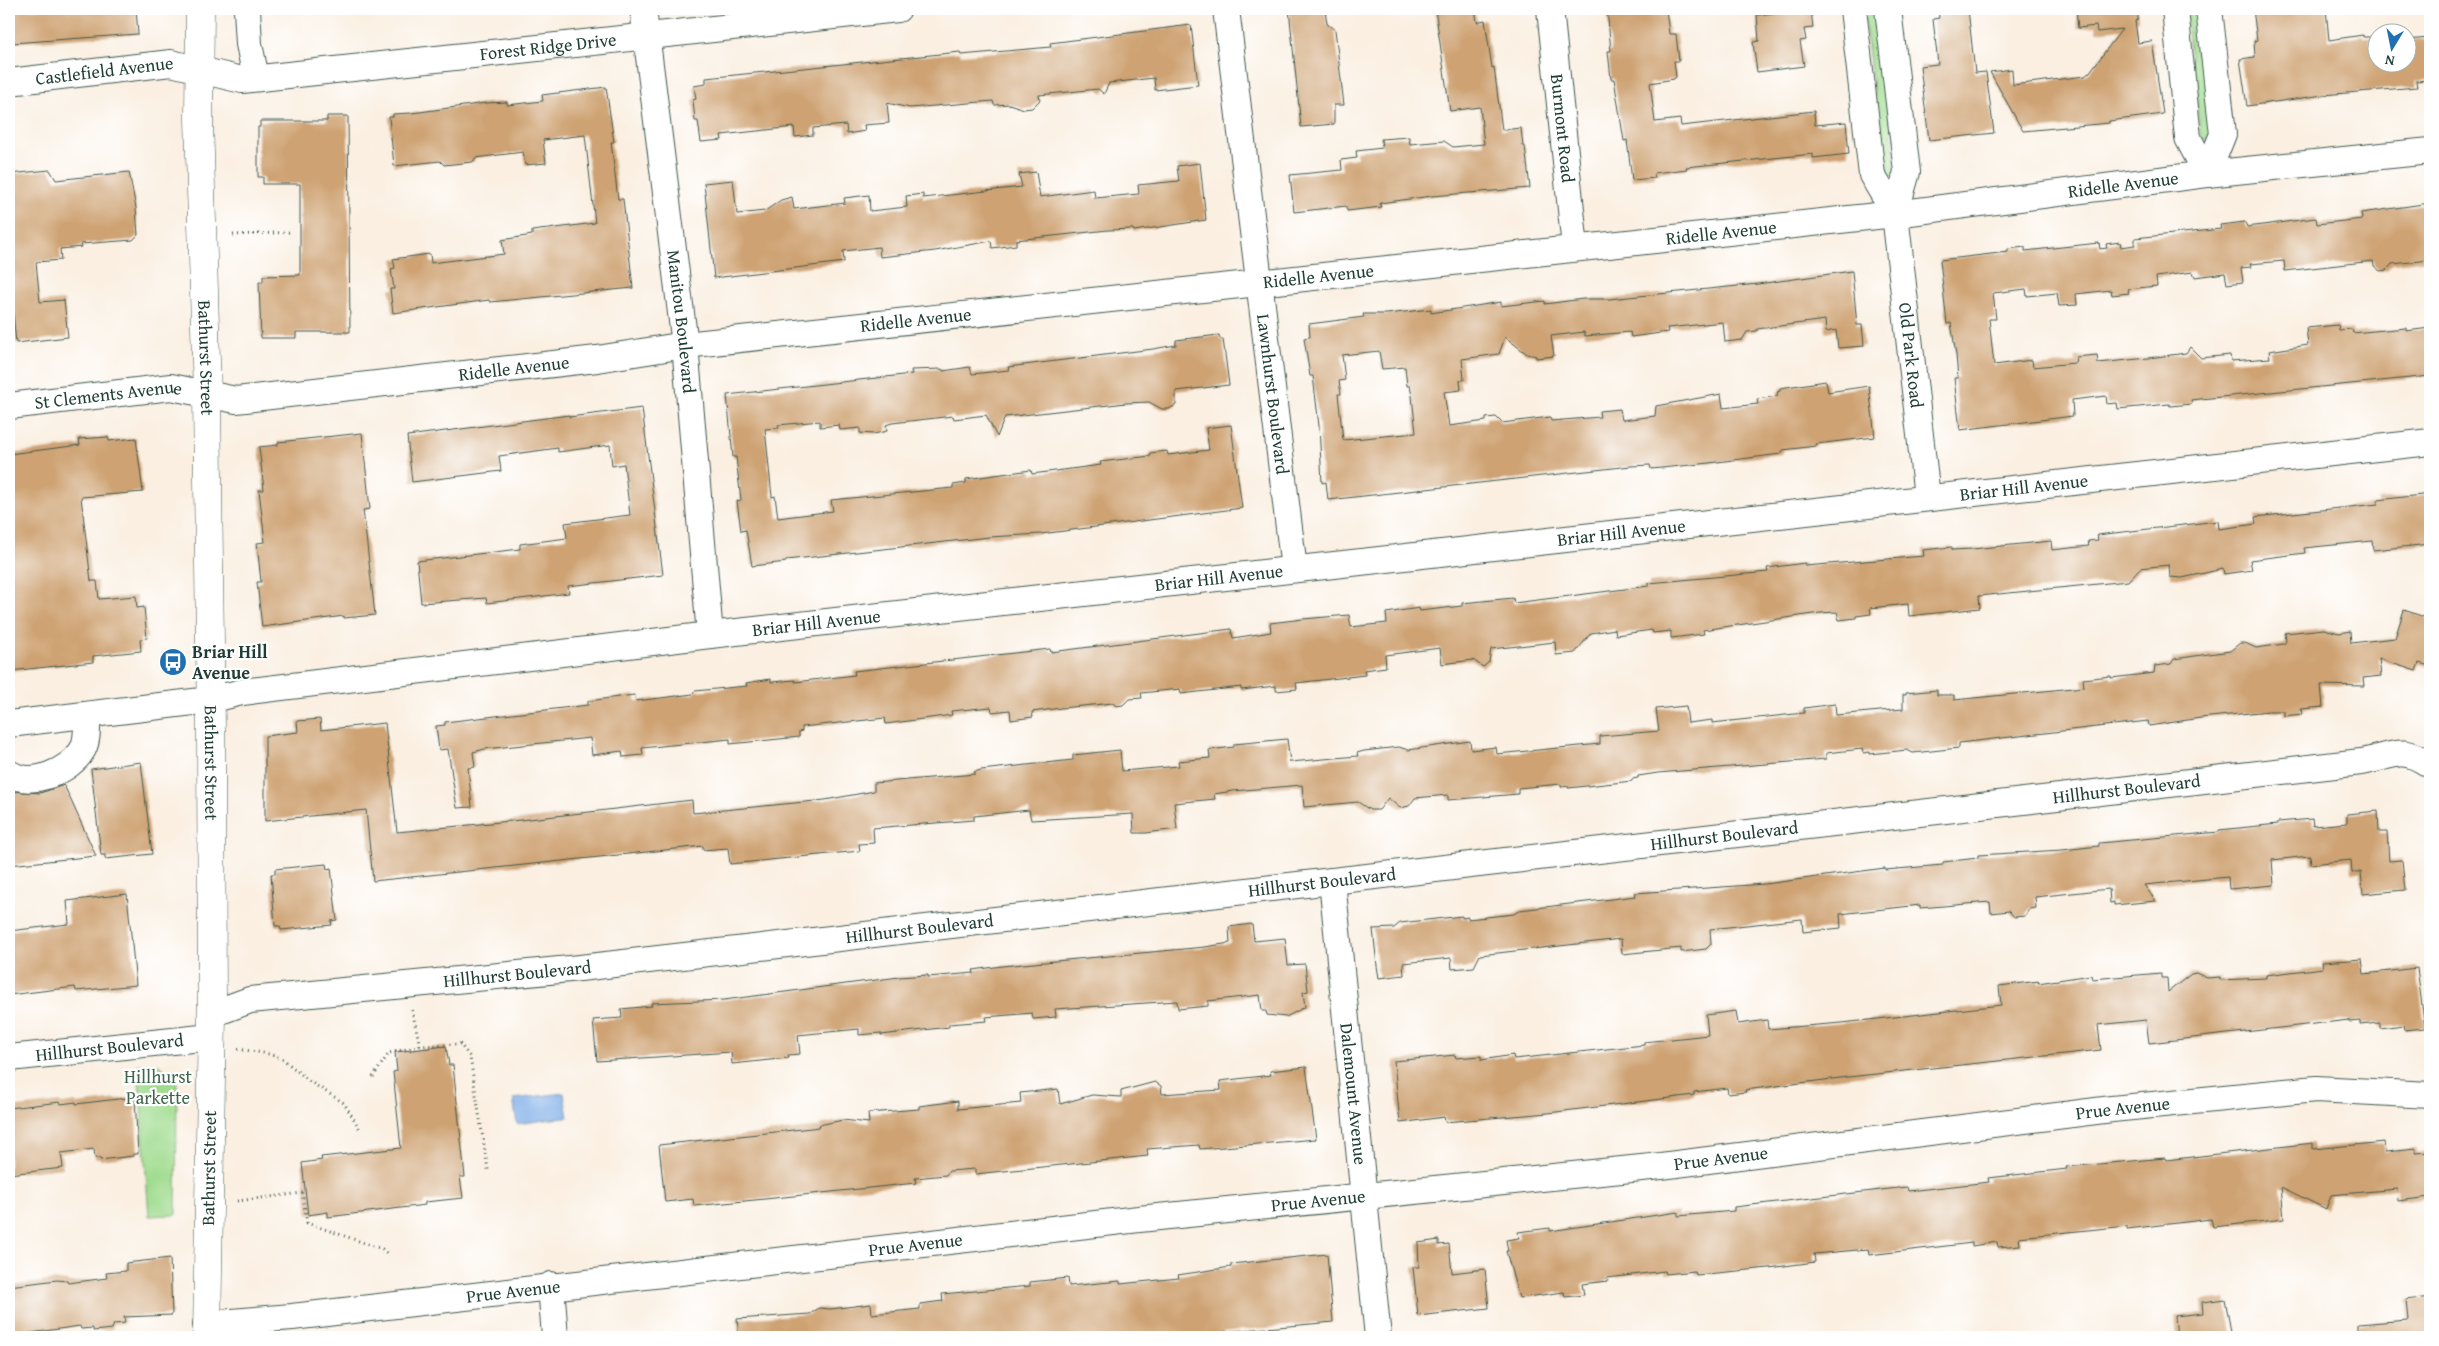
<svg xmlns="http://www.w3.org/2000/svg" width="2439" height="1346" font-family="'Gentium Book Plus',serif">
	<rect width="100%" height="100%" fill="#fff"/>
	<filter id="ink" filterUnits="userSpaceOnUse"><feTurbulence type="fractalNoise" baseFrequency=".02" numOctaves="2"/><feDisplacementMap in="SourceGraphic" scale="10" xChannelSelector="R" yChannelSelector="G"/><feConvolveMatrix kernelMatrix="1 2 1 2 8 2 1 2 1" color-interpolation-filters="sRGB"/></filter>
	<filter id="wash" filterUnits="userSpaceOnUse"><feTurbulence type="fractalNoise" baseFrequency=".0096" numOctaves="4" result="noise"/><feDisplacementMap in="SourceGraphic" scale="20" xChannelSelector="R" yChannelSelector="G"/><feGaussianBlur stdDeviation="1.12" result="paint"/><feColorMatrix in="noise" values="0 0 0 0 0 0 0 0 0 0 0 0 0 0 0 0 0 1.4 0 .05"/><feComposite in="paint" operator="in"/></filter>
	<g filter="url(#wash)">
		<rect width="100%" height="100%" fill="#faefe1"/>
		<!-- green -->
		<path fill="#a0dc8f" stroke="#608c62" d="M1863 9H1879L1896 172 1890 177 1884 174Z
			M2185 9H2200L2214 131 2207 140 2201 139Z
			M157 1064 176 1077 177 1086 176 1215 149 1216 138 1065Z"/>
		<!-- water -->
		<path fill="#7aabe6" stroke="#4c748d" d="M564 1093 568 1117 517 1124 513 1099Z"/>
		<g id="blocks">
			<!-- building -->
			<path fill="#cea272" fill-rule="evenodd" d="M9 9H136L138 34 12 43Z
				M1289 9H1325L1327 24 1335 30 1344 105H1334V124L1301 127Z
				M1435 9H1475L1477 22 1485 20 1492 68 1494 67 1502 130 1521 128 1523 146H1525L1530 188 1432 196 1380 203 1381 207 1347 211 1346 206 1294 212 1290 175 1342 170 1341 160 1357 158 1356 151 1382 148 1381 139 1409 137 1410 144 1444 141 1453 147 1484 144 1480 107 1450 111Z
				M1607 9H1666L1669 34H1676L1679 61H1674L1676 77 1674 79 1650 83 1655 122 1680 119 1681 126 1814 111 1815 125 1846 122 1849 154 1813 158V154L1686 167 1687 169 1654 173 1655 178 1632 180 1627 140 1624 141 1614 79H1611L1608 51H1611Z
				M1783 9H1811L1813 28 1804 29 1806 40 1800 41 1804 66 1757 72 1753 42 1759 41 1757 15 1783 12Z
				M1938 9H1968L1975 73 1986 72 1994 133 1929 140 1920 66 1938 64 1933 19 1939 18Z
				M2076 9H2138V20L2135 21 2138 43 2152 41 2163 114 2109 121V123L2023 131 1990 72 2012 69 2013 85 2085 76 2089 73 2122 29 2097 32 2096 26 2078 28Z
				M2253 9H2326L2329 40 2363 35V37H2370L2371 49 2376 48V62H2406V40L2430 38V80L2416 81 2417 87 2323 95 2247 106 2240 59 2255 57 2254 41 2257 40Z
				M1191 25 1198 85 1155 90 1154 78 1109 83 1104 94 1098 89 1039 95 1040 100 1032 108 1024 109 1009 104 994 105 993 101 910 108 887 103 889 123 864 125 865 131 847 134 846 125 813 128V135L795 137 794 127 721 135 722 140 701 142 698 121H695L693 100 696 99 694 86 706 84V78L960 52 961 55 1051 47 1050 43Z
				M606 87 614 142H611L617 191 618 199H623L633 288 490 302 489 300 393 313 390 289H394L391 269 395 268 393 259 430 254 431 263 504 254 502 240 532 235V231L595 223 585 135 543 140 546 163 525 165 523 152 475 158V160L472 162 444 165 440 161 394 166 389 117H393V114L412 113 486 103 507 102V105L543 101 542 95Z
				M327 116H348L350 332H296V338H261L259 282H263V276L300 275V184H263V177H258V127H260V121H327Z
				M1200 163 1206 220 1134 231 1133 229 1108 230 1016 240V245L992 248 991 241 935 251 880 257 879 247 843 251 844 262 714 278 704 183 733 180 737 214 765 211 781 200 792 197 794 209 845 203 844 198 869 195 870 211 907 207 906 196 923 194V198L1022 187 1019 174 1036 172 1040 197 1094 190 1095 198 1139 194 1138 185 1179 181 1177 166Z
				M50 170 56 180 129 172 136 208 138 235 133 240 81 244 82 247 60 249 61 260 36 262 40 302 64 300 68 337 16 343 9 271V174Z
				M2430 203V260L2392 264 2387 270 2380 271 2374 266 2373 261 2285 271 2284 261 2250 264 2251 267 2241 268 2243 282 2227 284 2225 273 2195 277 2193 272 2156 277 2157 286 2128 289 2129 293 2112 295 2111 290 2076 294 2077 305 2059 306 2057 293 2027 296 2026 289 1993 293 1996 319H1989L1994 365 2032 360 2033 367 2075 363 2076 357 2097 355 2098 363 2149 358 2186 353 2190 347 2201 358 2230 355 2231 361 2270 358 2269 351 2308 345 2306 328 2338 325 2339 330 2352 329 2353 333 2406 328V331L2430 328V376L2191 400 2192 404 2170 406 2169 404 2118 409 2117 403 2107 404 2106 396 2072 400 2073 416 1960 430 1954 378H1958L1956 355 1951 323 1947 324 1940 260 2008 252V249L2025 247V251L2099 243 2100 249 2107 248 2106 244 2120 242 2121 247 2135 245V238L2221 229 2220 225 2245 222 2247 227 2316 218 2317 224 2362 219 2361 213Z
				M1852 271 1857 325H1862L1864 346 1838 348 1836 330 1826 332 1825 320 1757 329V331L1747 332 1742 340 1725 342 1723 322 1667 328 1668 332 1631 337 1630 332 1585 336 1584 332 1551 336 1554 356 1536 358V356L1527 354 1505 337 1499 354 1462 359 1464 380H1460L1461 390 1444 392 1449 426 1486 421V418L1496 417 1502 423 1550 417 1551 421 1600 417 1599 411 1620 409 1622 420 1655 416 1656 406 1721 394 1723 408 1758 404 1757 399 1778 396 1777 392 1780 391V388L1826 381 1828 392 1869 386 1875 437 1816 444V446L1783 450 1781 454 1701 464 1651 469 1650 465 1631 466 1328 500 1326 482 1322 483 1319 426 1313 376H1310L1304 338 1310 337 1309 324 1364 317 1363 314H1387L1431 309V313L1501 302V306L1545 301V304L1583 299H1609L1758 284ZM1379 351 1382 369 1405 367 1407 386H1410L1412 396 1416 433 1343 440 1338 394H1341L1339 381 1345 380 1342 355Z
				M1219 335 1220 339H1223L1229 385 1176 391V405L1169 409H1162L1149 402 1126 403 1005 417 997 437 986 415 954 419 953 416 892 423 886 425 887 431 874 434 860 433V428L840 430 839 425 820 427V421L778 425 779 428 765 429 772 497 775 496 778 518 833 511 831 500 953 488V485L966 483V479L1031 470 1032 474 1101 465 1100 462 1151 456 1150 453 1167 451 1168 455 1209 450 1206 428 1231 425 1242 508 1041 534 989 537 786 560V562L752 566 746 530 741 531 737 501 741 500 736 457H733L727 395 912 374 911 370 942 369 943 371 970 367 972 374 1009 370 1008 367 1153 349 1176 345V340Z
				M642 408 663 575 568 586 569 593 487 603 486 598 421 603 417 561 520 549V544L567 538 565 523 630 515 624 464 612 466 610 445 558 452V448L499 456 501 471 412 482 407 436 569 415V417Z
				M362 433 370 509 363 510 375 615 344 618V616L262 627 257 582H261L257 543 265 542 259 490H264L259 447 278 445V442Z
				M108 437 109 441 136 438 143 492 81 497 91 581H97L99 599 136 596 137 608 144 607 147 638 140 639 141 651 93 656V662L10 671 9 454 80 445 79 439Z
				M2430 494V544L2373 550 2372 541 2304 548 2305 553 2250 560 2252 570 2224 574 2223 569 2182 578 2170 577 2169 565 2140 568 2128 581 1979 596 1980 608 1909 616 1908 604 1870 608 1871 614 1856 616V618L1839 620 1837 612 1820 613 1703 630 1704 634 1671 638V631L1653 633 1652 630 1616 635 1615 629 1591 633 1575 653 1556 655 1555 642 1491 649 1489 662 1483 667 1473 660 1442 664 1440 648 1385 655 1386 667 1364 670 1365 675 1296 683 1297 689 1276 691V686L1241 690V687L1181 694 1180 689 1141 693 1142 698 1129 699 1123 705 1116 706 1113 703 1061 708 1032 712 1033 717 1011 720 1010 710 992 712 991 707 951 711 952 715 886 724 885 718 802 727V731L799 732V737L730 744V739L642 748 643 755 623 757 622 751 592 755 590 738 485 749 473 752 475 767 468 768 472 807 457 808 448 749 439 750 436 726 445 725V722L588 705V701L634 695 636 701 693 694 695 691 747 686 746 683 771 679V682L795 680V682L855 675 854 671 1050 649 1051 652 1231 629 1233 638 1271 632 1270 623 1303 619 1349 615 1351 627 1387 623 1386 613 1419 608 1420 611 1462 606V603L1513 598 1514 603 1649 586V583L1768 572 1767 568 1805 563V566L1924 556 1923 550 1952 547V550L1972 549 2051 541 2052 550 2089 546 2088 541 2098 540 2097 535 2218 521 2219 529 2256 524 2255 517 2378 504V500Z
				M2404 610 2430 619V666L2419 663 2416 671 2379 659 2381 676 2363 678 2364 686 2321 685 2323 707 2301 709 2302 714 2284 716V711H2269L2200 718 2149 726 2148 721 1959 743V748L1913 753 1907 750 1870 754V752L1863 753 1862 749 1826 753V759L1658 773 1638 776V778L1632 779V781L1596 785 1568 788V786L1561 787V784L1518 788V794L1448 800V795L1415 798 1409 806 1400 808 1388 798 1379 810H1370L1358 802 1304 807 1302 785 1233 791 1214 794 1215 799 1174 803 1177 829 1146 833H1134L1133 814 1031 820 1029 810 974 816V820L873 828 874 843 859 844 860 851 839 853 730 864 728 848 703 850V846L373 881 366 810 265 821V736L298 732 297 721 320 719 321 730 385 723 397 832 521 820 692 800 693 813 825 800 874 791V783L975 774 974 772 981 770 1073 760V755L1120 750 1122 771 1179 766 1178 761 1210 758 1209 750 1234 747V744L1287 739 1290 762 1358 756 1357 753 1364 751 1399 747 1408 750 1470 741 1471 750 1496 747 1497 754 1600 744V736L1659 731 1656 709 1686 706 1688 723 1712 720V723L1804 713V708L1835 704 1836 715 1903 709V695H1906V693L1937 690V695H1954V700L2084 687 2083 679 2111 676V678L2154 673 2155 666 2171 664 2174 659 2230 651 2240 643H2245L2256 648 2284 644 2286 641 2285 633 2324 629 2339 633 2350 631 2351 643 2395 638Z
				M141 762 152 854 105 859V855H101L91 769Z
				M64 785 96 856 9 865V791L40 793Z
				M2378 811 2379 832H2387L2389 861 2402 860 2405 890 2363 894 2361 872 2352 873 2351 860 2311 864 2310 856 2272 860 2274 885 2229 889 2228 877 2144 885 2156 901 2114 905V902L2110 903 2109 889 2035 897 2036 908 2029 909 2025 916 2014 917 2009 911 1991 913 1990 902 1920 908V905L1840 914 1841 928 1803 932 1802 919 1710 929 1711 944 1706 949 1681 952V948L1622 954 1621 939 1480 955 1474 967 1452 969 1451 958 1403 963 1404 975 1379 978 1377 966 1373 929 1394 928 1400 923 1462 916V918L1468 917V919L1514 914 1520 910 1636 896 1635 893 1765 884 1885 868V870L1943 865V862L1978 858V855L2062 850 2099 846V843L2219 832V830L2278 824V822L2312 819 2313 826 2347 823V814Z
				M326 864 327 869 331 868 337 920 331 921 332 925 281 930 280 926H275L271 874H275V869Z
				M127 894 136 985 76 991 75 987 9 995V931L69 924 67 901Z
				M1252 924 1254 941 1285 938 1288 965 1305 964 1308 991 1303 992 1305 1007 1286 1017 1267 1015 1266 1011H1262L1260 995 1208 1001V1006L1178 1009 1177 1001 1055 1009 1056 1017 1033 1019 1032 1013 986 1017 987 1021 949 1024V1027L881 1035V1033L859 1035V1029L798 1035 800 1054 788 1055 789 1058 732 1064 731 1052 597 1061 593 1020 622 1018 621 1009 652 1006 651 1003 724 1000 899 977 928 975V977L974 973 973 970 1002 966 1205 947 1230 943 1229 927Z
				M2362 959 2364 974 2417 968 2425 1028 2405 1030 2404 1025 2380 1028V1023L2360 1025V1021L2349 1022V1020L2149 1043 2146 1020 2098 1025 2101 1050 1848 1077 1745 1090 1746 1092 1728 1094 1727 1088 1694 1092V1095L1548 1113 1445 1122 1444 1117 1400 1123 1394 1061 1455 1055 1456 1058 1481 1056V1060L1513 1055 1514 1059 1644 1045V1042L1708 1035 1706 1015 1736 1011 1738 1024 1767 1020 1768 1029 1842 1023 2001 1005 1999 986 2039 981 2038 983 2091 975 2092 979 2161 973V978H2167L2168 992 2191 974 2196 973 2207 978 2220 977V980L2266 978V975L2323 968 2322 962Z
				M446 1046 449 1065H453L465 1177H460L463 1198 425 1202V1205L328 1217V1212L308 1215 302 1163 322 1160 321 1157 401 1148 393 1072 397 1071 395 1052Z
				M1306 1067 1316 1139 1200 1149 1199 1145 1147 1149 1148 1156 975 1174V1169L949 1171 946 1175 915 1178 916 1183 765 1199 694 1206 693 1199 665 1202 659 1145 820 1127 819 1125 843 1120 869 1123 868 1113 919 1109V1106L958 1101V1109L1021 1103 1020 1093 1058 1089 1060 1104 1092 1095 1121 1097V1091L1155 1082 1161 1086 1162 1094 1221 1090 1220 1081 1271 1075 1270 1071Z
				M135 1097 138 1154H133V1156L100 1160V1158H95L94 1149 61 1153 63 1168 9 1174V1108L60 1102 61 1104 76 1102V1104Z
				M2384 1142 2385 1152 2416 1149V1153L2430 1152V1197L2398 1201 2397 1189 2331 1195 2326 1209 2281 1187 2284 1219 2213 1227 2211 1219 2127 1229V1226L2019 1237 2020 1245 1998 1247 1997 1242 1972 1246V1243L1869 1255 1868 1249 1814 1254 1815 1262 1769 1268 1696 1275 1695 1271 1666 1274 1665 1271 1607 1278 1608 1281 1582 1284 1584 1295 1565 1297 1564 1292 1519 1298 1506 1251H1508L1506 1240 1519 1238 1518 1232 1550 1228V1231L1678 1212V1216L1734 1211V1207L1907 1187 1908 1191 1989 1182 1988 1178 2067 1169 2066 1167 2165 1158 2166 1160 2313 1143V1149Z
				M1439 1240V1245L1449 1244 1452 1273 1485 1269 1489 1308 1418 1316 1413 1267H1419L1418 1243Z
				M1327 1254 1333 1322 1223 1332V1334L1194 1337H739L737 1319 810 1314 819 1308 830 1309 871 1304 872 1314 920 1309V1304L943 1301 942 1294 1030 1286V1282L1068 1278 1069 1286 1120 1281V1284L1179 1278 1178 1275 1231 1267V1264Z
				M170 1258 172 1315 124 1317 125 1323 114 1324 112 1329 93 1331V1328L81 1329 80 1326 9 1336V1286L57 1280 67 1281 68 1283 107 1278 106 1273 126 1271V1263Z
				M2430 1297V1337H2358V1324L2408 1320 2406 1300Z
				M2225 1299 2232 1337H2177L2175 1316 2203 1313 2202 1302Z"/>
		</g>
	</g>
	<g filter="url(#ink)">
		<use href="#blocks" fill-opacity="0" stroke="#40584e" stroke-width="1"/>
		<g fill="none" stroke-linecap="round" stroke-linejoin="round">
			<!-- minor casing -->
			<g stroke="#40584e" stroke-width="28">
				<g id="minor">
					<path d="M247 9 249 44 256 78"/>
					<path id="s1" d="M643 9 685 345 710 635"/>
					<path id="s2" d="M1226 9 1294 569"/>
					<path id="s3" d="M1550 9 1575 248"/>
					<path d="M1853 9 1872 175 1895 214"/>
					<path id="s4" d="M1888 9 1907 172 1895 214 1927 497"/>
					<path d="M2175 9 2188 138 2207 174"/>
					<path id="s5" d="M9 82 171 63 242 80 898 9"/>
					<path d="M2207 174 2223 134 2209 9"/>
					<path id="s6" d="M9 406 171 387 236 400 597 359 685 345 1895 214 2207 174 2430 151"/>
					<path id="s7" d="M9 724 210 700 242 692 710 635 2430 442"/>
					<path d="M9 773C31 788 71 771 83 749 88 739 87 726 87 715"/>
					<path id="s8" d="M1332 881 1378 1337"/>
					<path id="s9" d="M212 1014 250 1000 580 968 2361 762C2393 757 2400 744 2430 765"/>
					<path id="s10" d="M9 1058 211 1037"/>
					<path d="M551 1285 555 1337"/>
					<path id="s11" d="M206 1324 292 1317 1139 1219 1661 1166 2112 1109 2316 1089 2430 1095"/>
				</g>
			</g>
			<!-- major casing -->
			<g stroke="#40584e" stroke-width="29">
				<g id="major">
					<path id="s12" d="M200 9 199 119 207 395 211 730 212 1014 207 1337"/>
				</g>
			</g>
			<!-- path -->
			<path stroke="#40584e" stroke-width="3" stroke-dasharray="1 4" stroke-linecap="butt" d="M233 235 291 232
				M412 1010 420 1046
				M238 1049 269 1054 283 1059 309 1081 344 1103 361 1131
				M373 1077 389 1053 420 1046 460 1044 470 1057 488 1170
				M237 1201 302 1193 307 1223 382 1249 389 1255"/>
			<!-- minor -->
			<use href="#minor" stroke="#fff" stroke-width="26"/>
			<!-- major -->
			<use href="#major" stroke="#fff" stroke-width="28"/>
		</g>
	</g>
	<!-- icons -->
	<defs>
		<g id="bus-disc" transform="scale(1.4375)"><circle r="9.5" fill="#1f6fb2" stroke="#fff"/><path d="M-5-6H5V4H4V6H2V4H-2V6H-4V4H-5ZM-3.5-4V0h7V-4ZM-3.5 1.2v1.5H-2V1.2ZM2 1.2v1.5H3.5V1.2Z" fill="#fff"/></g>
	</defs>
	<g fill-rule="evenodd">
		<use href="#bus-disc" x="173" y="662"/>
	</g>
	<g text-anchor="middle" stroke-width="4.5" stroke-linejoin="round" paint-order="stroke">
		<!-- street labels -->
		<g font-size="18" fill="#1f3d34" stroke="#fff">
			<text dy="6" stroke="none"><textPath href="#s5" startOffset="544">Forest Ridge Drive</textPath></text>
			<text dy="6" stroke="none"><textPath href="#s5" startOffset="96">Castlefield Avenue</textPath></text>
			<text dy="6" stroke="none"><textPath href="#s3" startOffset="120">Burmont Road</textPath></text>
			<text dy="6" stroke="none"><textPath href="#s6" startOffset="2129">Ridelle Avenue</textPath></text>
			<text dy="6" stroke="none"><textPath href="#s6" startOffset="1724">Ridelle Avenue</textPath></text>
			<text dy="6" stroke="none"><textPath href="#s6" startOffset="1319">Ridelle Avenue</textPath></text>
			<text dy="6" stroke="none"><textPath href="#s6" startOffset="914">Ridelle Avenue</textPath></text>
			<text dy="6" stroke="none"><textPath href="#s1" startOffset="315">Manitou Boulevard</textPath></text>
			<text dy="6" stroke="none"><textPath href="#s4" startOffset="350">Old Park Road</textPath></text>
			<text dy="6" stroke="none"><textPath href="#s12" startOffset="349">Bathurst Street</textPath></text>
			<text dy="6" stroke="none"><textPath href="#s6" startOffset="509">Ridelle Avenue</textPath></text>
			<text dy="6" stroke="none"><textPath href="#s2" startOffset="388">Lawnhurst Boulevard</textPath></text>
			<text dy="6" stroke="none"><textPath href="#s6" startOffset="100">St Clements Avenue</textPath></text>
			<text dy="6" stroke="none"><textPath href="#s7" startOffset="2029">Briar Hill Avenue</textPath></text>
			<text dy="6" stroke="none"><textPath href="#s7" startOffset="1624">Briar Hill Avenue</textPath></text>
			<text dy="6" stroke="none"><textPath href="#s7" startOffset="1219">Briar Hill Avenue</textPath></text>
			<text dy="6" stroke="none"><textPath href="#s7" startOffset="814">Briar Hill Avenue</textPath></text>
			<text dy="6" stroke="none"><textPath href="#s12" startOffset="754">Bathurst Street</textPath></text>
			<text dy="6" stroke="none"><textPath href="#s9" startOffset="1929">Hillhurst Boulevard</textPath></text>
			<text dy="6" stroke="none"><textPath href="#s9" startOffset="1524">Hillhurst Boulevard</textPath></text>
			<text dy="6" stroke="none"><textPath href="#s9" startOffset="1119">Hillhurst Boulevard</textPath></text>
			<text dy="6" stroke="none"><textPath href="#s9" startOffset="714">Hillhurst Boulevard</textPath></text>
			<text dy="6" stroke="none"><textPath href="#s9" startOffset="309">Hillhurst Boulevard</textPath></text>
			<text dy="6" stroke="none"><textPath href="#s10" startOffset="101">Hillhurst Boulevard</textPath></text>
			<text dy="6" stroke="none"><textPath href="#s8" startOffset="214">Dalemount Avenue</textPath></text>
			<text dy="6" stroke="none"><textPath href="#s11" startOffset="1929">Prue Avenue</textPath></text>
			<text dy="6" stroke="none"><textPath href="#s11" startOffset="1524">Prue Avenue</textPath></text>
			<text transform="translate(209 1168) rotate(-89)" y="6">Bathurst Street</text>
			<text dy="6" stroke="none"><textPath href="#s11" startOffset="1119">Prue Avenue</textPath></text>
			<text dy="6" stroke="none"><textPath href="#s11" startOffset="714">Prue Avenue</textPath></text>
			<text dy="6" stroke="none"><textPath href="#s11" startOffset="309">Prue Avenue</textPath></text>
		</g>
		<!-- poi labels -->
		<g font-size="18" font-weight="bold" fill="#1f3d34" stroke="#fff" text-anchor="start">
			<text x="192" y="658">Briar Hill<tspan x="192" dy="21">Avenue</tspan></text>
		</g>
		<!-- park labels -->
		<g font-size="18" fill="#3f654b" stroke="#fff">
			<text x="158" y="1083">Hillhurst<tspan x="158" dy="21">Parkette</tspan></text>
		</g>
	</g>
	<!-- margin -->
	<rect width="2439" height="1346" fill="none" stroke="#fff" stroke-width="30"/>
	<!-- north arrow -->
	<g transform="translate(2392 48) rotate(190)"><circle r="24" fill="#ffffff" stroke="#a5b1ae"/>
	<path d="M0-4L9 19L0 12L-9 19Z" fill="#1f6fb2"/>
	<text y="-8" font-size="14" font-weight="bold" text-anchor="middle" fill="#1f3d34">N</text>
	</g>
</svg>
